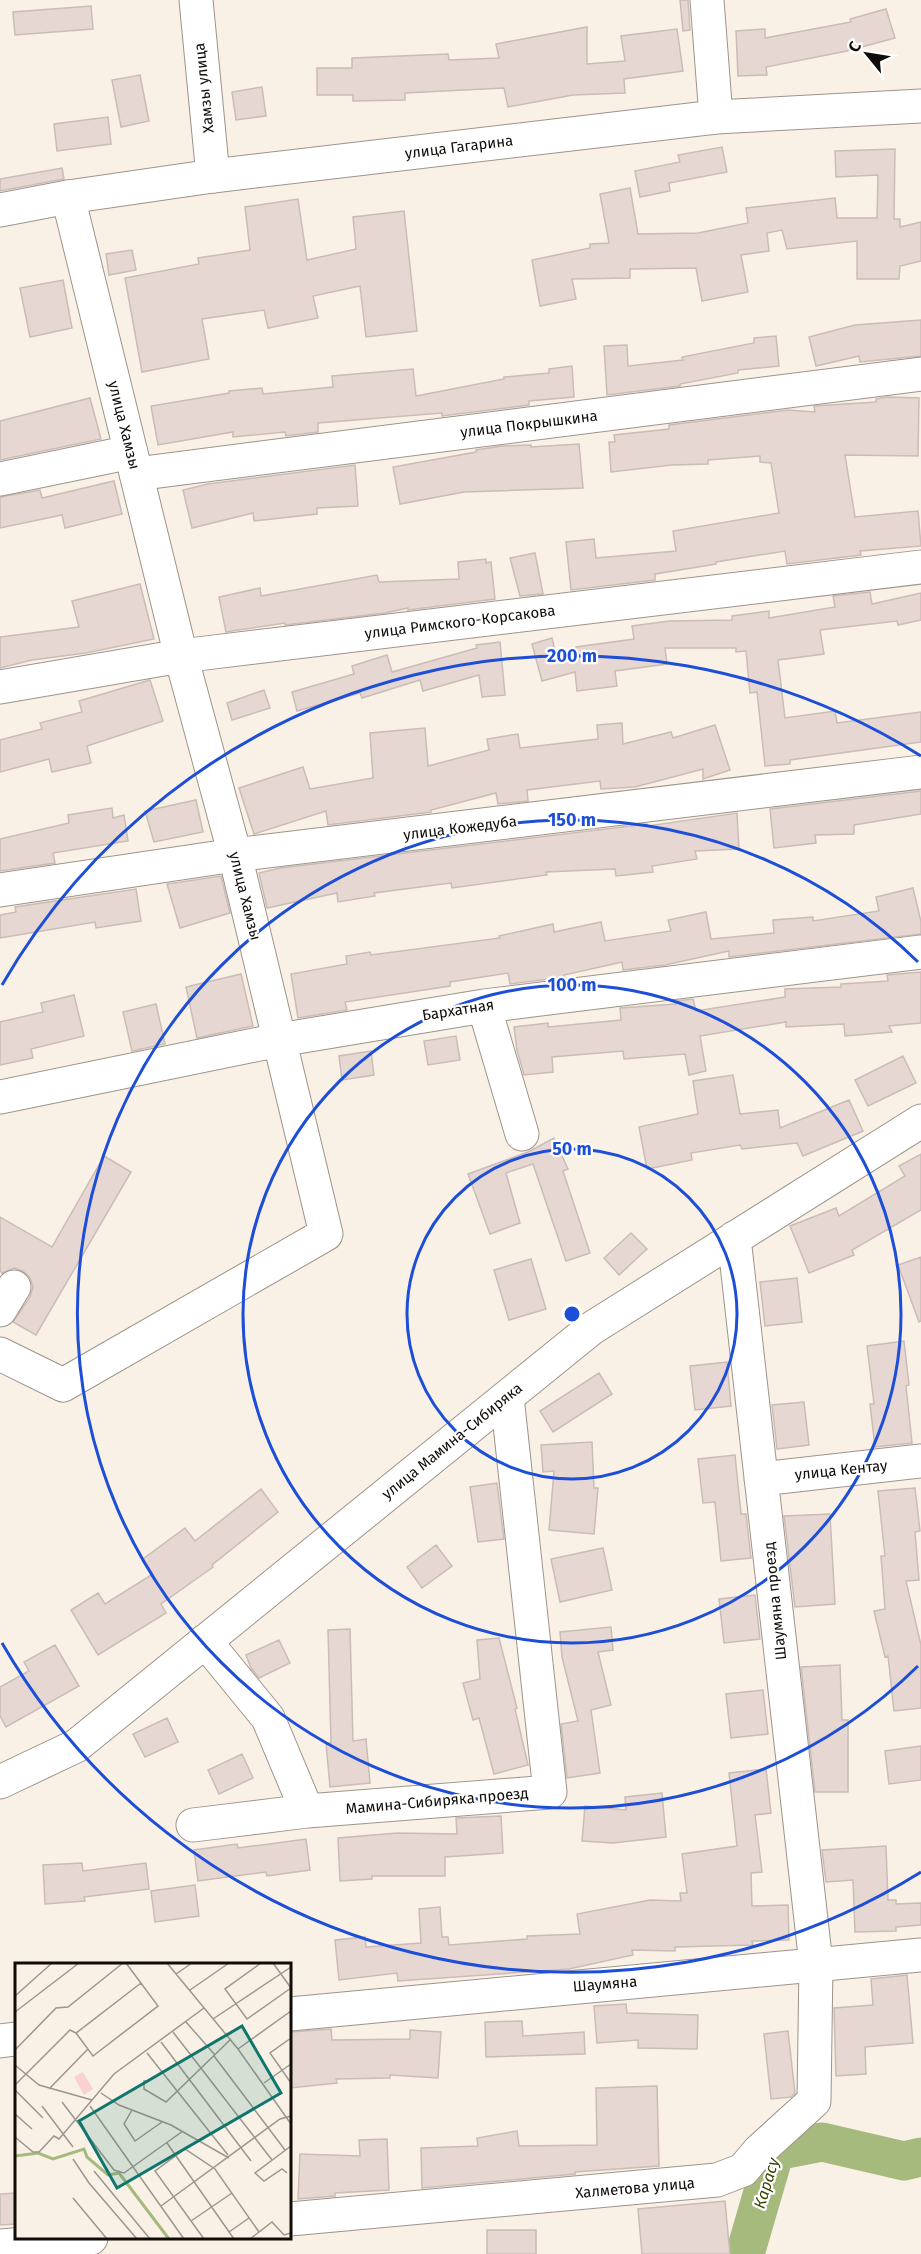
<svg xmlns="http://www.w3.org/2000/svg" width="921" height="2254" font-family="'Fira Sans',sans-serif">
	<rect width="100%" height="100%" fill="#faf1e6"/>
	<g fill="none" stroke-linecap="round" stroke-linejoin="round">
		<!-- river -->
		<path stroke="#a6ba7e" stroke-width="39" d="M745 2254 775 2151 822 2142 904 2161 921 2157"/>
	</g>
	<!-- building -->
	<path fill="#e6d7d2" stroke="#cabcb6" stroke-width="1.5" d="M680 0H688L690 30 683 31Z
		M91 6 93 29 15 35 13 12Z
		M886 9 895 38 847 51 766 67 767 75 738 76 736 31 765 29V38L851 22 850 19Z
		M587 27V64L625 61 621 36 677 29 683 71 624 79 625 93 573 95 508 107 504 88 405 93V100L353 101V95H317V68H352V58L448 54 449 60 499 58 496 44Z
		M140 75 149 121 121 127 112 80Z
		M262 87 266 116 236 120 232 92Z
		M108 117 111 144 57 151 54 124Z
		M722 147 727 172 669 183 670 191 640 197 635 171 680 162 678 155Z
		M895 149 894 219H900V227L921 222V261L900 266 899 279H857V241L787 249 782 230 767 233 769 251 741 255 748 292 702 301 696 268 630 269V278L572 279 576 299 540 306 532 260 590 248V244L609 243 600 194 630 188 638 234 698 233 748 223 746 208 835 198 837 218H877L878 175 836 177 835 151Z
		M62 168 64 179 0 191V179Z
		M298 199 307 260 356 249 353 217 404 211 417 331 366 337 360 286 313 296 318 318 268 328 264 310 202 319 209 359 142 372 125 278 199 264 198 258 250 250 245 207Z
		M132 250 136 270 109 275 106 254Z
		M63 280 72 328 30 337 20 288Z
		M921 320V356L860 362 859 356 816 366 809 337 855 325Z
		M776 336 779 366 738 370V373L680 384V386L607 395 604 346 627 345 628 366 683 360 682 357 754 343V338Z
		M572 366 574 397 529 401V405L442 416V413L318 423V432L286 436 285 432 233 437V432L158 445 151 406 229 393V391L262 388 263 394 333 387 332 376 413 369 416 396 504 379V377L549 373V369Z
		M888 397 919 398 918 456 845 455 855 517 918 511 921 546 860 551 861 555 787 564 785 551 716 562V564L655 574V580L571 590 566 542 594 539 596 558 676 551 673 531 779 513 771 463 760 462V456L708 460V464L672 465 611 472 609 442H615L614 435 669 429V425L788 410 815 412 814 406 876 402V399Z
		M90 398 101 439 0 460V421Z
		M579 444 583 488 464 492 400 504 393 467 476 452V450L502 446 531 445V447Z
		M355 465 358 506 317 508V514L254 521 253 513 192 528 183 490 208 484Z
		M114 481 122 514 65 528 62 515 0 528V497L40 490 42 498Z
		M535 553 543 594 520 596 510 558Z
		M486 559V563L491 562 495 599 408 610V608L385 613 285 625V623L226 632 219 597 260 588 261 596 377 575 379 582 459 579 458 562Z
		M140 584 154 639 86 653 32 660 0 668V637L79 627 72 601Z
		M870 592 872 604 921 593V620L898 625 897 621 820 630 824 654 778 660 785 718 835 711 837 723 921 712V742L790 760V764L765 766 757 692 750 693 746 651 736 652V648H665L667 664 615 671 617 686 577 691 575 672 542 681 532 644 552 638 557 659 573 657 577 656 576 647 634 639 632 626 670 621 732 620V616L769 611V618L835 607 833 596Z
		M500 642 505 695 482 697 479 675 423 691 420 680 362 698 360 693 297 711 292 692 354 674 352 666 387 655 392 672 477 648 476 645Z
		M150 680 163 721 87 746 91 763 52 772 49 759 0 772V740L42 729 40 723 82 712 79 701Z
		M264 690 270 708 232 720 227 703Z
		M622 723 623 744 671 732 673 738 715 725 730 770 703 779V769L635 787 601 789 600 781 527 790 528 801 498 804 496 793 431 810V812L328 825 326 811 254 834 239 788 303 767 310 789 373 778 370 733 425 728 428 766 489 750 487 739 518 734 520 748 598 739 597 725Z
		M921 791V814L854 825V834L815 835 816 843 774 848 770 809Z
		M196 800 203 832 154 842 145 811Z
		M112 808 113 818 124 815 128 841 53 853 55 863 0 871V839L69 823 68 815Z
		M737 813 739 849 695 851 697 859 652 866 653 872 616 876 615 869 546 872 547 875 452 888 451 883 374 893 375 896 338 902 337 893 267 908 259 873 280 868 647 824 648 826Z
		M221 876 230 913 180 928 167 884Z
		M913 888 921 922V934L729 957V951L665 965 623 970 622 962 564 975V977L510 984 508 973 450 982V986L345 1002 347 1010 298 1018 291 974 347 964 346 956 370 952 371 955 500 938 499 936 553 924 554 932 601 922 605 941 671 931 668 920 706 912 711 939 774 933 773 920 813 917V921L879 911 876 897Z
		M136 889 141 921 96 928 95 922 0 938V915L16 912 15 907Z
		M921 972V1023L889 1026 892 1032 845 1036 844 1024 786 1027V1022L700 1036 706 1071 689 1075 685 1054 624 1059 623 1051 552 1057 553 1072 524 1075 517 1050 514 1027 548 1023V1027L621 1020 620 1008 676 1004V1001L693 999 696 1011 785 997V989L841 987V984L888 981 887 975Z
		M241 974 253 1026 197 1038 186 987Z
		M74 995 84 1036 31 1049 33 1058 0 1065V1022L43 1012 41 1003Z
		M156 1004 165 1044 132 1051 123 1012Z
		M456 1036 460 1060 428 1065 424 1041Z
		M371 1051 374 1075 342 1080 339 1056Z
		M903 1056 916 1083 868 1106 855 1080Z
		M733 1075 740 1114 778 1110 780 1128 849 1100 863 1131 803 1156 797 1143 742 1149 740 1145 691 1153 692 1160 647 1169 639 1127 698 1114 693 1081Z
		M554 1138 568 1169 563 1171 590 1253 566 1261 533 1164 506 1173 520 1223 490 1234 468 1174 528 1152Z
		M921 1154V1210L852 1250 854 1255 809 1273 790 1226 836 1208 839 1216 905 1176 899 1166Z
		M104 1156 131 1172 36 1335 13 1322 30 1297 33 1287 30 1278 23 1271 14 1268 2 1273 0 1271V1217L52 1247Z
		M631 1233 647 1249 619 1275 604 1258Z
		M921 1257V1321L919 1322 898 1265Z
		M531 1259 546 1309 509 1320 494 1270Z
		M797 1278 802 1322 765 1326 760 1282Z
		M904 1341 909 1385 906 1386 912 1443 875 1447 870 1404H874L867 1346Z
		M727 1362 731 1406 695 1410 690 1366Z
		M599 1373 612 1394 553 1432 540 1411Z
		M804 1402 809 1445 777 1449 772 1405Z
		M592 1442 594 1488H598L594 1534 549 1530 554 1471 543 1472 541 1445Z
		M735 1455 741 1514H746L751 1558 721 1561 715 1502 703 1503 698 1459Z
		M497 1483 504 1539 478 1542 470 1487Z
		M915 1488 920 1531 915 1532 919 1580 906 1581 921 1645V1708L894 1711 888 1656 885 1657 874 1611 885 1609 881 1556H885L878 1491Z
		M261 1489 278 1512 212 1565 213 1567 161 1604 166 1613 98 1655 71 1610 98 1593 105 1604 153 1574 143 1559 185 1528 195 1541Z
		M830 1514 835 1604 795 1607 784 1516Z
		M436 1545 452 1566 422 1588 407 1567Z
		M603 1548 612 1590 560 1602 551 1559Z
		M755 1595 760 1639 724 1643 719 1599Z
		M611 1627 613 1650 598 1652 611 1705 591 1710 600 1773 567 1778 561 1724 578 1721 562 1657 560 1632Z
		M350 1629 353 1741 366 1739 370 1783 330 1787 326 1743H331L328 1630Z
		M499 1638 517 1708 515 1709 528 1765 494 1774 479 1718 473 1720 463 1683 480 1679 477 1640Z
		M279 1640 290 1663 259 1678 251 1668 246 1655Z
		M55 1645 79 1686 6 1727 0 1716V1687L29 1671 24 1662Z
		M840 1665 842 1720H848V1792H815L801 1667Z
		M763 1690 768 1734 731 1738 726 1694Z
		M167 1718 178 1742 145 1757 133 1734Z
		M921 1746V1780L889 1784 885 1751Z
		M242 1754 253 1778 219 1794 208 1770Z
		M766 1769 771 1813 755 1815 762 1872 751 1873 752 1906 788 1905 789 1940 752 1941 753 1945 675 1947V1951L632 1950 633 1955 569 1969 398 1981 397 1973 339 1980 335 1940 365 1937 366 1947 421 1943 419 1909 440 1907 442 1937H448L449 1945 527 1939V1936L580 1934 577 1914 650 1900 681 1901 680 1893H687L682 1854 737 1846 729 1773Z
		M662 1793 666 1837 613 1843 582 1841 585 1806 626 1810 625 1797Z
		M501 1816 503 1853 445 1857V1876H372V1879L340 1881 338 1838 397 1833 457 1834 456 1818Z
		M306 1839 310 1870 267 1876 266 1872 198 1881 194 1850 237 1844 238 1848Z
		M886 1846 888 1900H896V1904L921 1903V1925L896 1927V1931L855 1932 853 1880 826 1882 822 1850Z
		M82 1863 83 1871 146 1863 149 1889 84 1897 85 1901 45 1904 43 1865Z
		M195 1885 199 1916 155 1922 151 1891Z
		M907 1975 913 2043 865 2047 866 2074 836 2076 834 2008 873 2005 871 1979Z
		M626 2004 627 2013 698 2015 697 2049 638 2048V2040L597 2043 594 2006Z
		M522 2021 523 2036 584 2032 585 2054 486 2057 485 2022Z
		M331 2029 332 2040 410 2039V2030L441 2032 438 2078 390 2075V2078L336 2079 337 2083 290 2088V2032Z
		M788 2031 795 2093 791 2097 771 2099 764 2034Z
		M657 2086 659 2166 575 2172V2174L422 2188 421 2148 478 2146 477 2138 517 2131 519 2146 597 2145 596 2088Z
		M387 2139 389 2190 335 2193V2196L298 2199 300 2154 360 2156 359 2140Z
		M16 2193V2224L0 2225V2194Z
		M725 2201 730 2254H642L638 2209Z
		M487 2230H536V2254H487Z"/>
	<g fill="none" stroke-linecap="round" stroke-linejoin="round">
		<!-- minor casing -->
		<g stroke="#9d948a" stroke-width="35">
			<path id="minor" d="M196 0 213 176
				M707 0 716 117
				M136 474 921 374
				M0 479 131 452
				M0 687 181 656 921 567
				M0 890 235 855 921 772
				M484 1006 522 1134
				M0 1097 279 1040 484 1006 921 952
				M0 1310 14 1287
				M0 1354 63 1385 326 1234 235 855 181 656 68 197
				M761 1479 921 1461
				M205 1641 268 1718 307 1811 550 1792 507 1397
				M0 1782 76 1746 592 1328 921 1121
				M193 1825 307 1811
				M290 2014 921 1955
				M0 2041 16 2039
				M290 2219 717 2180 743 2170 759 2151 814 2101 816 1964 734 1238
				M0 2246 91 2238"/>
		</g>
		<!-- major casing -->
		<g stroke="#9d948a" stroke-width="35">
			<path id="major" d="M0 210 68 197 213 176 716 117 921 106"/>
		</g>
		<!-- minor -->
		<use href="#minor" stroke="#fff" stroke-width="33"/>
		<!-- major -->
		<use href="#major" stroke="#fff" stroke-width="33"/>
	</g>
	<!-- distance rings -->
	<g fill="none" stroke="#1d4ed8" stroke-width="3">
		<circle cx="572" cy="1314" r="165"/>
		<circle cx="572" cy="1314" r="329"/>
		<path d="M918 1666A494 494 0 1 1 918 962"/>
		<path d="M921 1872A658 658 0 0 1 2 1643M2 985A658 658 0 0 1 921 756"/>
	</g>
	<g text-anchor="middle" stroke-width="4.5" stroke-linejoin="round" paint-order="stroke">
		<!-- street labels -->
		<g font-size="15" fill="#100d09" stroke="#fff">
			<text transform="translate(204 88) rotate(-96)" y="5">Хамзы улица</text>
			<text transform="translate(459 147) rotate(-7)" y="5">улица Гагарина</text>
			<text transform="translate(529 424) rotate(-7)" y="5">улица Покрышкина</text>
			<text transform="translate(124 425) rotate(76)" y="5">улица Хамзы</text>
			<text transform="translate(460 622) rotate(-7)" y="5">улица Римского-Корсакова</text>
			<text transform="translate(460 828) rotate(-7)" y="5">улица Кожедуба</text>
			<text transform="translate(245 896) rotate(76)" y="5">улица Хамзы</text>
			<text transform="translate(458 1010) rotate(-9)" y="5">Бархатная</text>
			<text transform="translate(452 1441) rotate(-39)" y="5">улица Мамина-Сибиряка</text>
			<text transform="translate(841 1470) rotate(-6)" y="5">улица Кентау</text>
			<text transform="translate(775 1601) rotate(-96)" y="5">Шаумяна проезд</text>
			<text transform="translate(437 1801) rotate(-5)" y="5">Мамина-Сибиряка проезд</text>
			<text transform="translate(605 1984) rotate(-5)" y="5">Шаумяна</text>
			<text transform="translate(635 2188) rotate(-5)" y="5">Халметова улица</text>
		</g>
		<!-- water labels -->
		<g font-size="16" font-style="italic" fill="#364600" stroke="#fff">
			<text transform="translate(766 2183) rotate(-73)" y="6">Карасу</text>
		</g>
	</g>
	<!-- overview -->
	<g transform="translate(15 1963)">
		<rect width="276" height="276" fill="#faf1e6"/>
		<path d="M68 109 78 126 69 132 59 114Z" fill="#f9d1d2"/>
		<path fill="none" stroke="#a6ba7e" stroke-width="3" d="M0 193 23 190 38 196 69 186 72 194 93 212 104 210 154 276"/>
		<path fill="none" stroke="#9c968e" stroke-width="1.5" d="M152 0 223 86 276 161M246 0 210 26 232 56 276 25M258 0 276 25M161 11 177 0M175 27 214 0M0 33 37 0M0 49 64 0M198 56 276 4M171 59 200 92M158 69 257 197M61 70 78 93 143 43 111 0M276 75 255 90 276 120M146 79 236 198M223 86 276 48M0 87 41 45 53 44 108 0M132 90 213 192M199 93 270 187M0 102 24 122 77 137M134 118H129V126L151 139 216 76M249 120 276 101M0 122 55 67 61 70 126 20M34 126 73 86M0 127 28 155M86 130 104 142 156 162 214 195M47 139 99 207 109 210 168 168M27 143 58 184M75 143 169 276M117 147 109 161 120 178 147 159M0 151 17 166M0 174 18 189H24L39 173 44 176 99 111 189 45M152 180 219 276M58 196 74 220 122 276M79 208 135 276M272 210 267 206 249 218 240 210 276 183M58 235 92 276M146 243 265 156 276 153M176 258 217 230M214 269 234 255M189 276 140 208 170 186 200 206 244 269M235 276 257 259 269 272 276 270"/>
		<path fill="#0f766e" fill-opacity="0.15" stroke="#0f766e" stroke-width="3" d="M227 63 266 130 102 225 64 158Z"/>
		<rect width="276" height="276" fill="none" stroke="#100d09" stroke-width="3"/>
	</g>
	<circle cx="572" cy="1314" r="9" fill="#1d4ed8" stroke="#fff" stroke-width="3"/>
	<g font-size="18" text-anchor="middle" font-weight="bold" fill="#1d4ed8" stroke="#fff" stroke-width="4.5" stroke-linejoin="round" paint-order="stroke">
		<text x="572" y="662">200 m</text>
		<text x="572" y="826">150 m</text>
		<text x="572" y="991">100 m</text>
		<text x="572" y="1155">50 m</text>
	</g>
	<!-- north arrow -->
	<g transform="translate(867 54) rotate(300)" stroke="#ffffff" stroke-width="4.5" paint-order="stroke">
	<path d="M0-4.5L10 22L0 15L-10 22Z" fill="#100d09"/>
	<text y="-9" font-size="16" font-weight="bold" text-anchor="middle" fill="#100d09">С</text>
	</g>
</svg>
